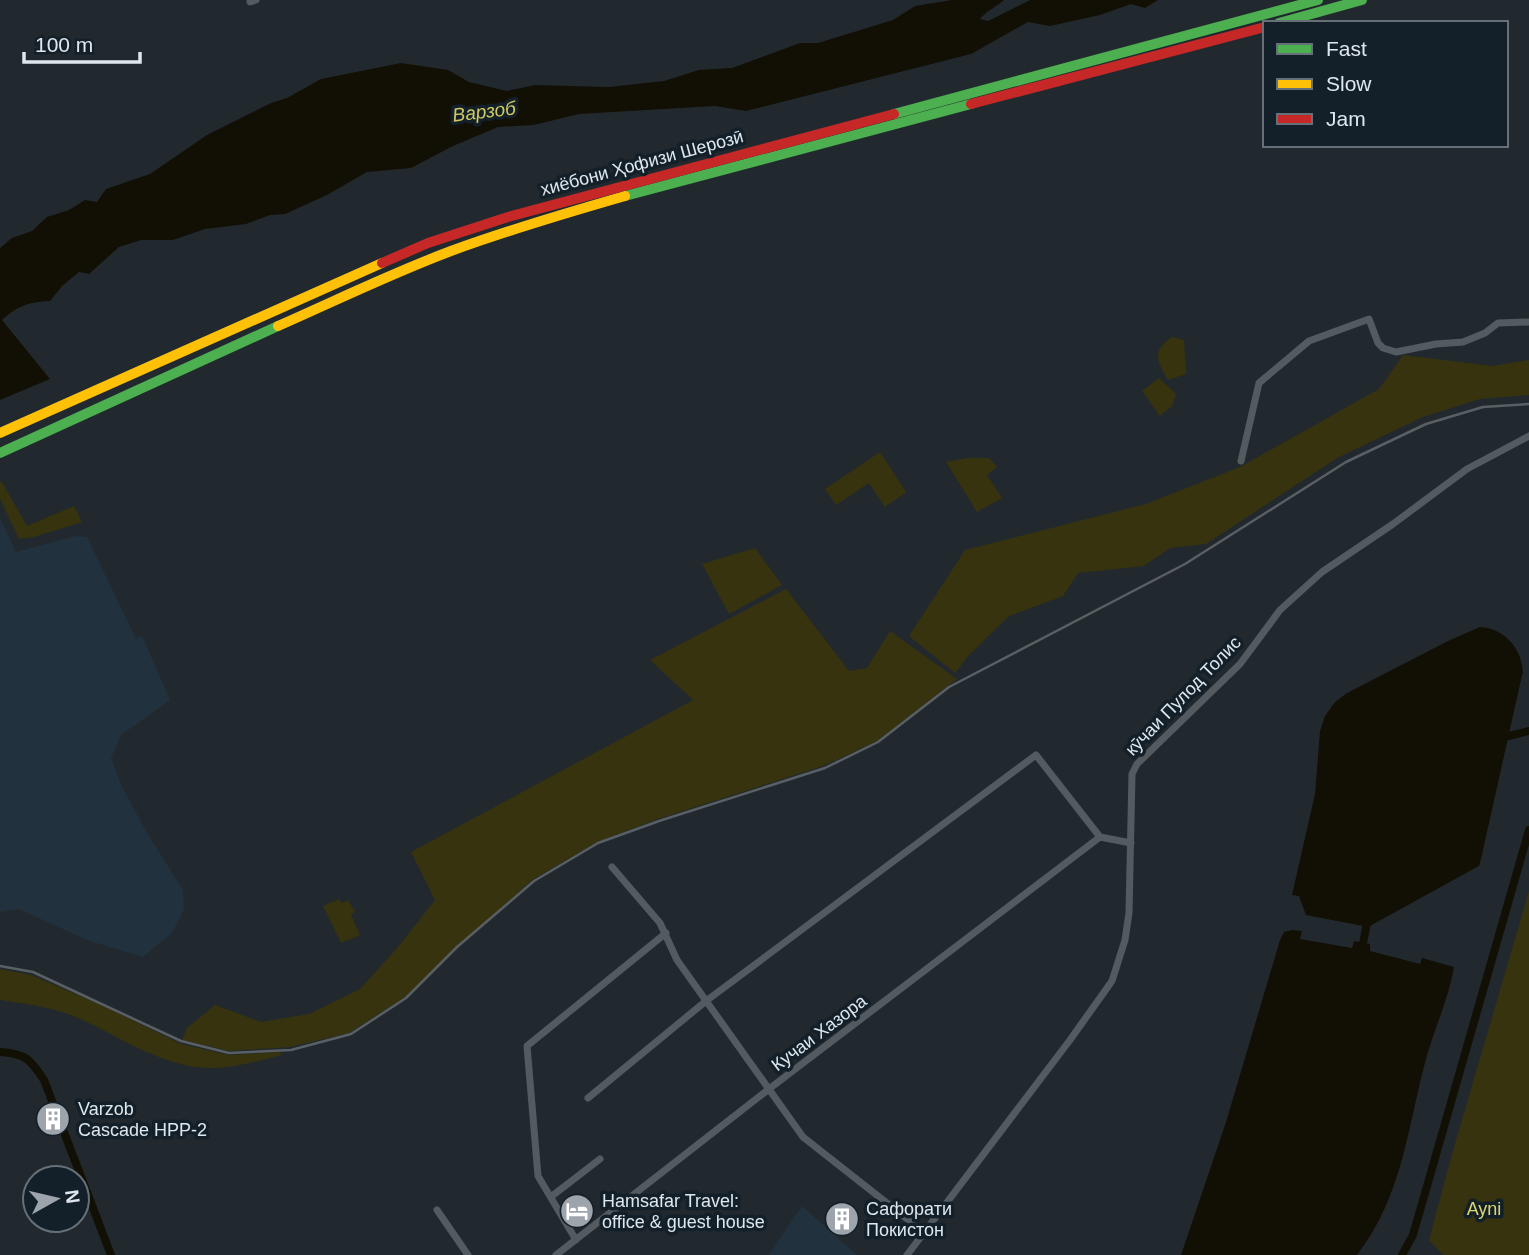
<svg xmlns="http://www.w3.org/2000/svg" width="1529" height="1255" font-family="Helvetica,sans-serif">
	<rect width="100%" height="100%" fill="#22292e"/>
	<!-- built -->
	<path fill="#21323e" d="M0 518 16 552 76 536 87 537 136 639 142 636 170 700 121 735 111 758 121 785 147 833 183 890 184 909 172 933 143 957 87 940 19 909 0 912Z
		M802 1206 857 1255H769Z"/>
	<!-- green -->
	<path fill="#36330e" d="M1172 337 1184 340 1186 374 1168 380C1156 360 1152 351 1172 337Z
		M1403 355 1492 366 1529 360V395L1480 399 1423 417 1337 458 1206 544 1170 548 1144 566 1078 573 1063 596 1009 616 968 656 955 673 909 636 965 550 1146 504 1240 467 1379 389Z
		M1159 378 1176 394 1172 406 1160 416 1142 391Z
		M880 452 906 492 885 507 869 483 836 505 825 489Z
		M968 458H989L997 467 987 475 1002 498 977 512 946 462Z
		M0 482H2L27 526 74 506 82 522 34 537 19 539 0 499Z
		M755 548 782 585 729 614 702 564Z
		M786 589 849 671 867 668 890 631 957 679 877 741 823 766 658 819 597 842 532 880 405 997 349 1033 290 1047 229 1051 182 1040 187 1028 215 1005 261 1022 309 1014 360 989 398 947 435 900 411 852 693 700 650 660Z
		M1529 891V1255H1443L1429 1240 1452 1154Z
		M339 899 342 903 348 900 355 912 351 915 360 935 341 943 323 906Z
		M0 969 31 975 97 1003 181 1044 229 1055 279 1052 282 1055C258 1061 232 1069 208 1068 162 1066 123 1039 83 1020 57 1008 28 1004 0 1000Z"/>
	<!-- water -->
	<path fill="#121004" d="M952 0H1004C996 7 986 11 980 19L988 21 1030 0H1158L1145 8 1131 4 1100 15 1050 26 1028 22 971 54 746 111 715 106 579 114 534 125 498 127 453 146 411 168 367 172 327 195 285 214 270 215 246 224 205 229 173 240H141L119 247 89 274 79 272 62 286 50 301C29 302 17 306 2 320L50 379 0 400V248L12 238 32 231 47 217 69 210 85 200 97 202 106 189 150 174 207 135 271 103 287 98 321 79 401 63 448 70 469 82 507 91 535 85 609 87 664 81 699 70 732 68 800 43H818L893 20 915 6Z
		M1480 627C1504 628 1523 649 1523 674H1516L1474 862 1365 922 1363 926 1306 915 1299 896 1292 895 1315 794 1320 731 1325 716 1335 702 1347 693 1448 641Z
		M1292 930 1302 931 1300 939 1352 948 1354 941 1370 944V951L1420 964 1422 958 1454 967C1449 998 1434 1029 1426 1059 1407 1129 1403 1195 1357 1255H1181L1226 1122 1280 940 1284 932Z"/>
	<g fill="none" stroke-linecap="round" stroke-linejoin="round">
		<!-- canal -->
		<path stroke="#121004" stroke-width="8" d="M1505 737 1529 731
			M1363 943 1367 923 1476 863 1518 675 1515 666
			M0 1052C25 1053 31 1060 44 1080L111 1255
			M1402 1255 1413 1235 1529 830"/>
		<!-- street -->
		<path stroke="#535b61" stroke-width="7" d="M250 2 256 0
			M1241 461 1259 383 1309 341 1369 319 1378 343 1383 348 1396 352 1436 344 1463 342 1485 333 1498 323 1529 322
			M612 867 660 923 677 960 803 1137 925 1233
			M588 1098 706 1001 1036 755 1100 837 1131 843
			M552 1196 600 1159
			M437 1210 468 1255
			M576 1240 538 1176 527 1046 666 933
			M556 1255 769 1089 1100 837
			M907 1255 1070 1040 1112 981 1125 940 1129 913 1132 774 1137 764 1240 664 1280 610 1322 572 1393 524 1467 469 1529 436"/>
		<!-- fast -->
		<path stroke="#4caf50" stroke-width="10" d="M1279 23 1362 0
			M894 114 1318 0
			M625 196 971 104
			M0 453 278 326"/>
		<!-- slow -->
		<path stroke="#ffc107" stroke-width="10" d="M278 326C335 301 392 273 451 251 508 230 566 213 625 196
			M0 433 382 263"/>
		<!-- jam -->
		<path stroke="#c62828" stroke-width="10" d="M971 104 1265 27
			M382 263 428 243 508 217 894 114"/>
		<!-- rail -->
		<path stroke="#596065" stroke-width="2.5" d="M0 966 33 972 181 1041 229 1053 291 1050 351 1034 406 998 457 947 534 881 598 843 659 821 825 768 878 742 949 687 1185 564 1346 462 1426 424 1483 407 1529 404"/>
	</g>
	<!-- icons -->
	<defs>
		<g id="building-disc" transform="scale(1.75)"><circle r="9.5" fill="#9da4ab" stroke="#142029"/><path d="M-4-6H4V6H1V3H-1V6H-4ZM-2.5-4.3h1.7v1.8h-1.7ZM.8-4.3h1.7v1.8H.8ZM-2.5-1h1.7V.8h-1.7ZM.8-1h1.7V.8H.8Z" fill="#fff"/></g>
		<g id="hotel-disc" transform="scale(1.75)"><circle r="9.5" fill="#9da4ab" stroke="#142029"/><path d="M-6-4.5h1.5V1H6V5H4.5V3h-9V5H-6ZM-4 0a1.8 1.8 0 1 1 3.6 0ZM.5 0V-2.5h3Q6-2.5 6 0Z" fill="#fff"/></g>
	</defs>
	<g fill-rule="evenodd">
		<use href="#building-disc" x="53" y="1119"/>
		<use href="#hotel-disc" x="577" y="1211"/>
		<use href="#building-disc" x="842" y="1219"/>
	</g>
	<g text-anchor="middle" stroke-width="7" stroke-linejoin="round" paint-order="stroke">
		<!-- street labels -->
		<g font-size="18" fill="#dfe7ee" stroke="#142029">
			<text transform="translate(642 163) rotate(-15)" y="6">хиёбони Ҳофизи Шерозӣ</text>
			<text transform="translate(1183 696) rotate(-46)" y="6">кӯчаи Пулод Толис</text>
			<text transform="translate(819 1033) rotate(-37)" y="6">Кучаи Хазора</text>
		</g>
		<!-- poi labels -->
		<g font-size="18" fill="#dfe7ee" stroke="#142029" text-anchor="start">
			<text x="78" y="1115">Varzob<tspan x="78" dy="21">Cascade HPP-2</tspan></text>
			<text x="602" y="1207">Hamsafar Travel:<tspan x="602" dy="21">office &amp; guest house</tspan></text>
			<text x="866" y="1215">Сафорати<tspan x="866" dy="21">Покистон</tspan></text>
		</g>
		<!-- park labels -->
		<g font-size="18" fill="#ded66e" stroke="#142029">
			<text x="1484" y="1215">Ayni</text>
		</g>
		<!-- water labels -->
		<g font-size="19" font-style="italic" fill="#d1c961" stroke="#142029">
			<text transform="translate(484 111) rotate(-7)" y="7">Варзоб</text>
		</g>
	</g>
	<!-- legend -->
	<rect x="1263" y="21" width="245" height="126" fill="#142029" stroke="#657078" stroke-width="2"/>
	<rect x="1277" y="44" width="35" height="10" fill="#4caf50" stroke="#657078" stroke-width="2"/>
	<text x="1326" y="56" font-size="21" fill="#dfe7ee">Fast</text>
	<rect x="1277" y="79" width="35" height="10" fill="#ffc107" stroke="#657078" stroke-width="2"/>
	<text x="1326" y="91" font-size="21" fill="#dfe7ee">Slow</text>
	<rect x="1277" y="114" width="35" height="10" fill="#c62828" stroke="#657078" stroke-width="2"/>
	<text x="1326" y="126" font-size="21" fill="#dfe7ee">Jam</text>
	<!-- north arrow -->
	<g transform="translate(56 1199) rotate(82)"><circle r="33" fill="#142029" stroke="#657078" stroke-width="2"/>
	<path d="M0-5L12 26L0 18L-12 26Z" fill="#9da4ab"/>
	<text y="-10" font-size="19" font-weight="bold" text-anchor="middle" fill="#dfe7ee">N</text>
	</g>
	<!-- scale -->
	<path d="M24 52v10h116v-10" fill="none" stroke="#dfe7ee" stroke-width="3.5"/>
	<text x="35" y="52" font-size="21" fill="#dfe7ee" stroke="#142029" stroke-width="5" paint-order="stroke">100 m</text>
</svg>
